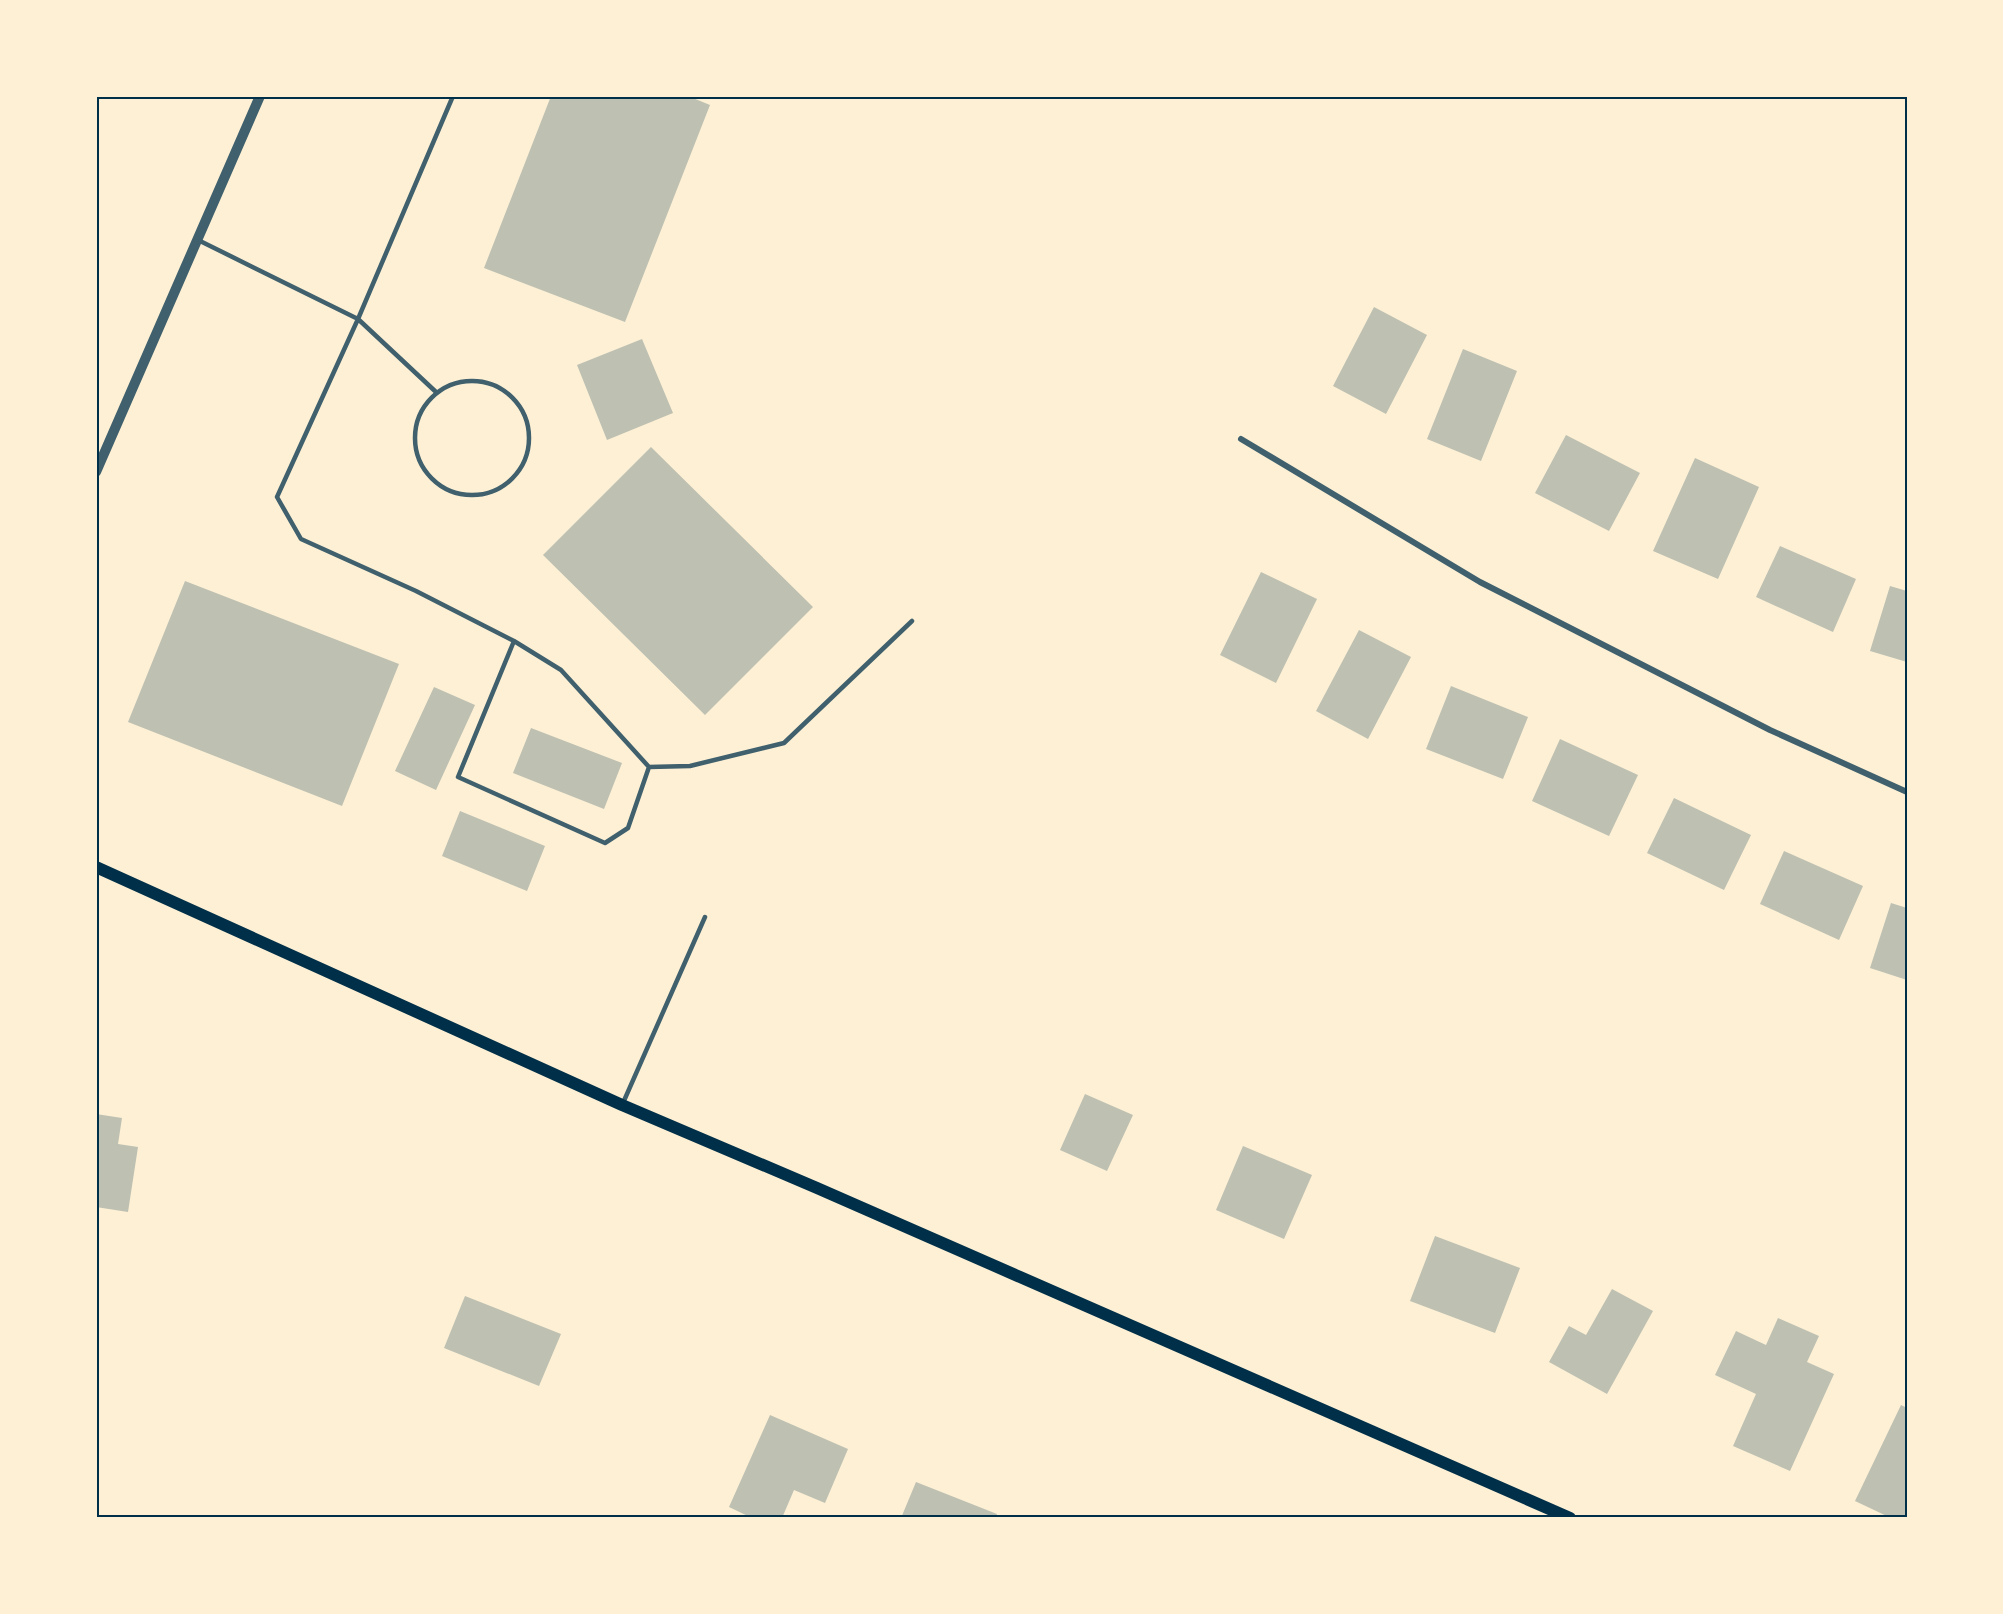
<svg xmlns="http://www.w3.org/2000/svg" width="2003" height="1614" font-family="Helvetica,sans-serif">
	<rect width="100%" height="100%" fill="#fdf0d5"/>
	<!-- building -->
	<path fill="#bec0b2" d="M551 96H688L710 105 625 322 484 268Z
		M1374 307 1427 335 1386 414 1333 386Z
		M642 339 673 413 607 440 577 365Z
		M1463 349 1517 371 1481 461 1427 439Z
		M1566 435 1640 473 1609 531 1535 493Z
		M651 447 813 607 705 715 543 555Z
		M1695 458 1759 487 1718 579 1653 551Z
		M1780 546 1856 579 1833 632 1756 597Z
		M1261 572 1317 599 1276 683 1220 655Z
		M185 581 399 664 342 806 128 722Z
		M1890 586 1907 591V662L1870 651Z
		M1359 630 1411 657 1368 739 1316 711Z
		M1451 686 1528 717 1503 779 1426 749Z
		M434 687 475 705 436 790 395 771Z
		M531 728 622 763 604 809 513 773Z
		M1560 739 1638 775 1609 836 1532 801Z
		M1674 798 1751 835 1724 890 1647 853Z
		M460 811 545 846 527 891 442 856Z
		M1784 851 1863 886 1839 940 1760 904Z
		M1891 903 1907 908V980L1870 968Z
		M1085 1094 1133 1115 1107 1171 1060 1150Z
		M96 1114 122 1118 118 1144 138 1147 128 1212 96 1207Z
		M1243 1146 1312 1175 1284 1239 1216 1210Z
		M1435 1236 1520 1268 1495 1333 1410 1301Z
		M1612 1289 1653 1311 1607 1394 1549 1362 1569 1326 1586 1335Z
		M465 1296 561 1334 539 1386 444 1348Z
		M1778 1318 1819 1336 1807 1362 1834 1374 1790 1471 1733 1446 1756 1394 1715 1375 1736 1331 1766 1345Z
		M1901 1405 1907 1408V1518H1891L1855 1501Z
		M770 1415 848 1449 825 1503 794 1490 782 1518H752L729 1507Z
		M916 1482 997 1514 996 1518H901Z"/>
	<g fill="none" stroke-linecap="round" stroke-linejoin="round">
		<!-- service -->
		<path stroke="#3f606c" stroke-width="4.5" d="M198 240 358 319 453 96
			M415 438a57 57 0 1 1 114 0a57 57 0 1 1-114 0Z
			M436 392 358 319 277 497 301 539 416 591 514 641 561 670 649 767 690 766 784 743 912 621
			M514 641 458 777 605 843 628 828 649 767
			M623 1103 705 917"/>
		<!-- minor -->
		<path stroke="#3f606c" stroke-width="6" d="M1241 439 1480 582 1770 730 1907 792"/>
		<!-- tertiary -->
		<path stroke="#3f606c" stroke-width="10" d="M96 472 260 96"/>
		<!-- secondary -->
		<path stroke="#003049" stroke-width="12" d="M96 867 622 1105 817 1188 1570 1518"/>
	</g>
	<!-- border -->
	<rect width="2003" height="1614" fill="none" stroke="#fdf0d5" stroke-width="195"/>
	<rect x="98" y="98" width="1808" height="1418" fill="none" stroke="#003049" stroke-width="2"/>
</svg>
